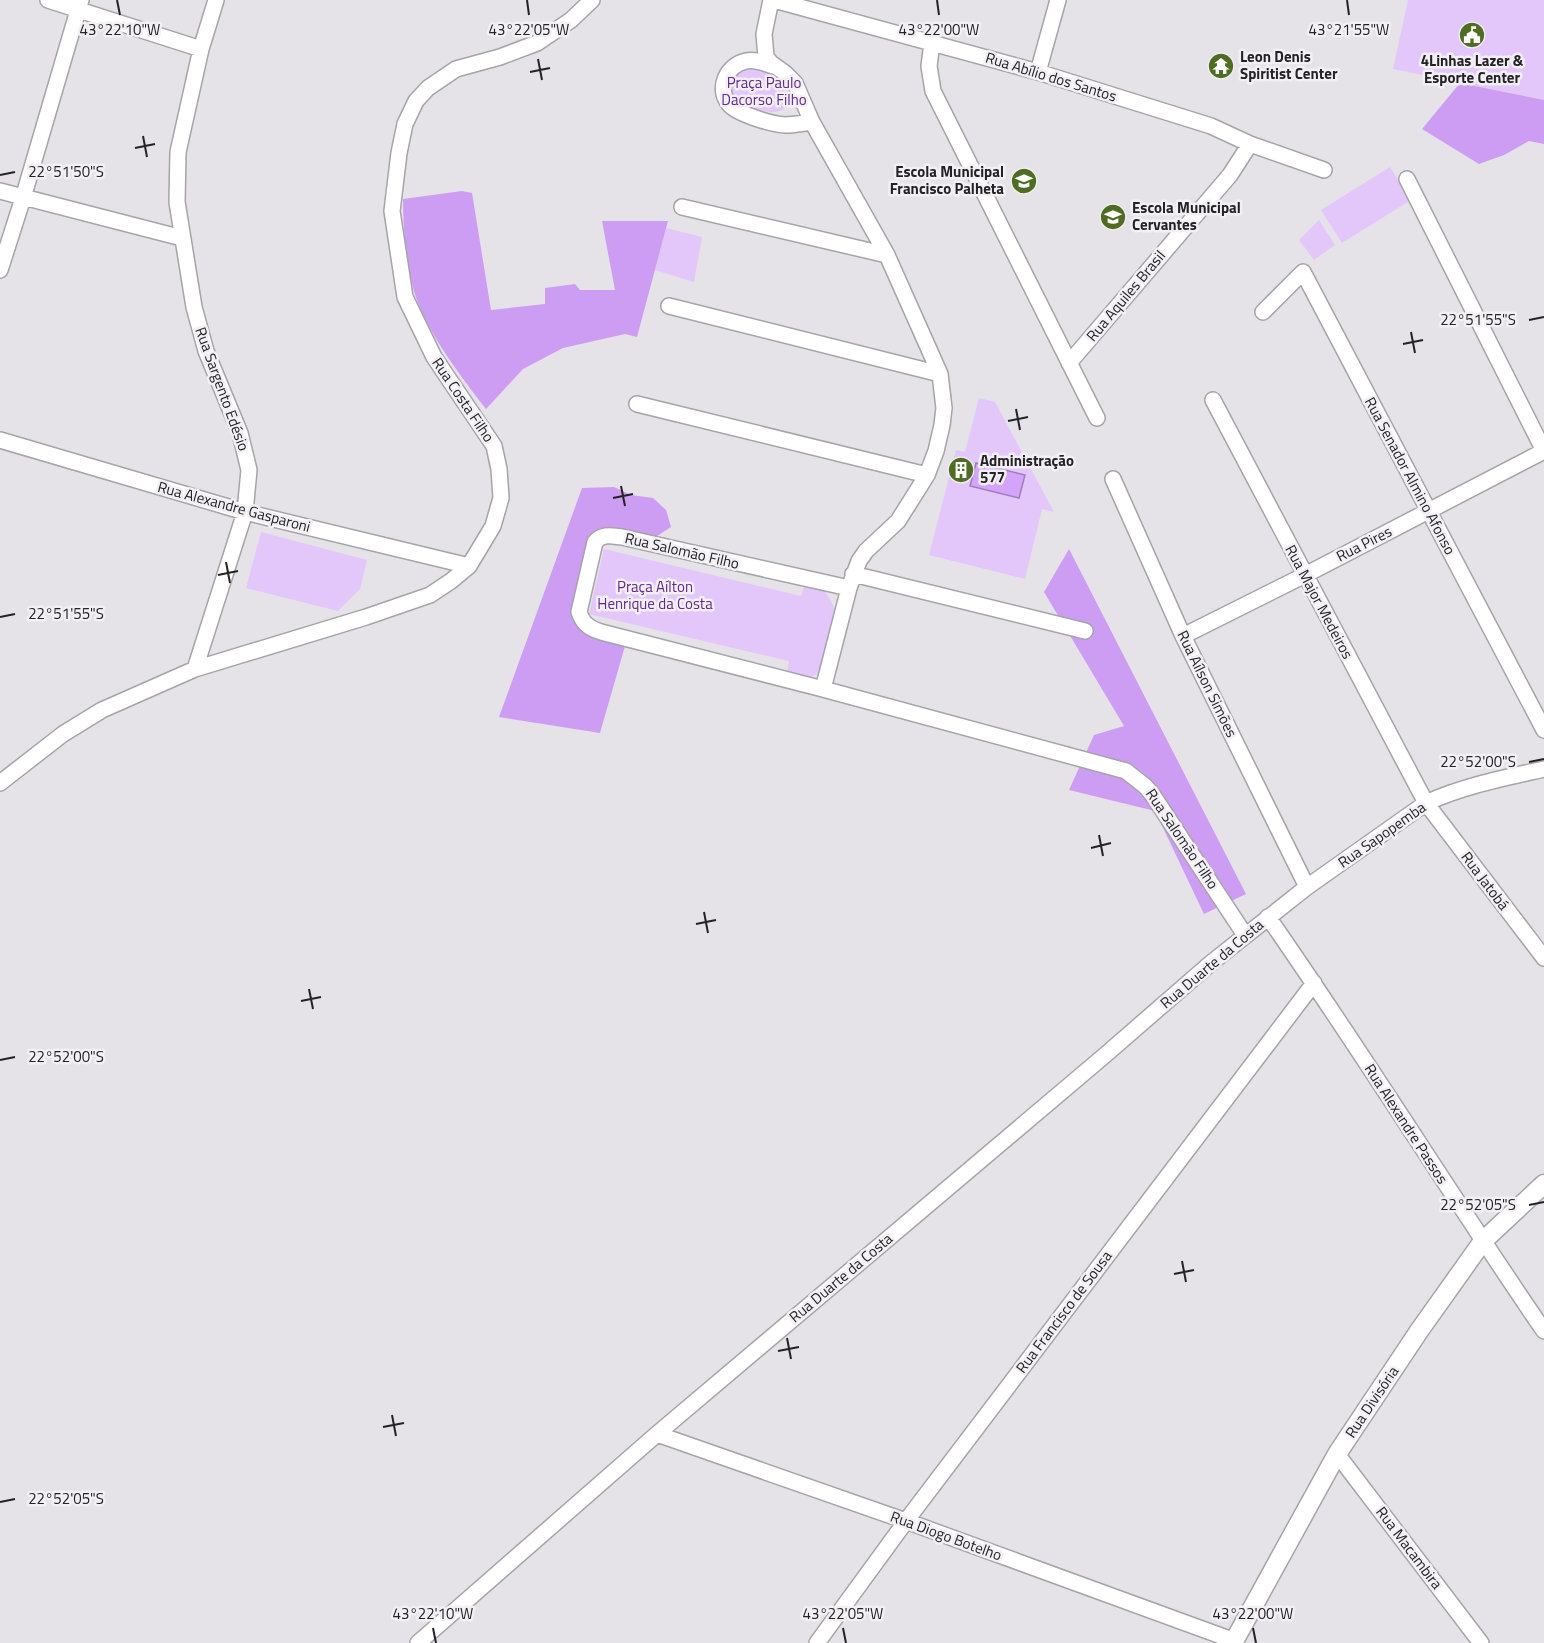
<svg xmlns="http://www.w3.org/2000/svg" width="1544" height="1643" font-family="'Titillium Web',sans-serif">
	<rect width="100%" height="100%" fill="#e5e2e8"/>
	<!-- green -->
	<path fill="#e3c7fa" d="M1408 0H1544V100L1393 69Z
		M747 69C765 70 788 76 791 96 786 118 769 112 752 108 747 106 739 104 735 99 726 87 734 73 747 69Z
		M1390 167 1411 200 1342 243 1321 210Z
		M1319 220 1335 245 1314 260 1299 240Z
		M666 228 702 237 694 282 655 270Z
		M979 398 995 402 1054 512 1042 509 1025 579 929 555 956 450 965 452Z
		M261 532 367 560 360 589 338 611 246 588Z
		M604 549 801 596 805 585 824 590C829 598 835 606 836 615 836 624 824 668 818 673 809 681 797 676 787 674L789 661 589 614Z"/>
	<!-- forest -->
	<path fill="#cd9df3" d="M1460 83 1544 100V144L1529 141 1504 155 1479 164 1422 129Z
		M462 191 472 193 491 310 545 304V288L575 284 580 290H615L602 221H668L637 337 625 334 563 348 523 369 486 409C462 378 425 330 414 291 406 261 403 230 403 199Z
		M614 487 631 495 653 498 666 510 671 527 651 540 602 528 579 612 606 633 627 639 600 733 499 717 582 488Z
		M1069 549 1246 894 1204 914 1155 811 1069 790 1094 735 1124 726 1044 592Z"/>
	<!-- water -->
	<path fill="#d4a4fa" stroke="#9f7dba" stroke-width="1.5" d="M976 463 1025 475 1019 498 970 486Z"/>
	<g fill="none" stroke-linecap="round" stroke-linejoin="round">
		<!-- minor casing -->
		<g stroke="#a6a3a9" stroke-width="18">
			<path id="minor" d="M48 0 201 49
				M771 0 764 34 766 57 771 63 785 73 795 83 812 122 887 255 940 374 944 408 942 425 936 451 927 475 898 521 866 551 859 561 849 588 823 689 1126 771 1145 786 1152 794 1245 935
				M774 0 1038 72 1211 126 1250 144 1324 170
				M932 43 929 66 933 91 1097 418
				M773 66C764 63 755 59 746 61 727 65 716 88 729 104 737 114 771 124 785 125 794 125 803 123 812 122
				M1038 72 1058 0
				M1407 179 1544 451
				M0 191 182 238
				M682 207 887 255
				M0 270 23 198 81 0
				M669 306 940 374
				M1263 312 1303 272 1544 730
				M1069 363 1230 175 1250 144
				M1213 400 1426 803 1544 958
				M637 404 927 475
				M0 440 245 512 469 566
				M1113 479 1183 636 1307 887
				M853 574 1085 631
				M1183 636 1305 575 1544 451
				M195 669 245 512 249 470 240 433 206 351 194 307 177 202 178 152 201 49 216 0
				M823 689 601 632C589 628 583 624 579 612L595 542C603 533 612 536 622 537L849 588
				M0 783 63 734 102 710 195 669 366 617 430 595 451 581 469 566 493 526 501 498 499 469 494 446 434 357 405 297 392 211 399 153 405 124 416 101 428 88 456 69 500 57 537 43 571 20 592 0
				M1268 917C1363 1053 1450 1194 1544 1331
				M657 1434 906 1521 1235 1641
				M1337 1454 1481 1643
				M418 1643 657 1434 1104 1056 1211 963 1307 887 1426 803C1463 786 1504 778 1544 769
				M817 1643 906 1521 1314 983"/>
		</g>
		<!-- tertiary casing -->
		<g stroke="#a6a3a9" stroke-width="21">
			<path id="tertiary" d="M1233 1643 1337 1454 1419 1331 1483 1241 1544 1184"/>
		</g>
		<!-- minor -->
		<use href="#minor" stroke="#fff" stroke-width="15"/>
		<!-- tertiary -->
		<use href="#tertiary" stroke="#fff" stroke-width="18"/>
	</g>
	<!-- ticks -->
	<path fill="none" stroke="#232224" stroke-width="2" d="M117 0 120 15M527 0 529 15M937 0 939 15M1347 0 1349 15M538 59 542 80M530 72 550 68M143 136 147 157M135 148 155 144M0 175 15 172M1529 320 1544 317M1411 332 1415 353M1403 344 1423 340M1016 409 1020 430M1008 421 1028 417M621 486 625 506M613 498 633 494M226 562 230 583M218 575 238 571M0 617 15 614M1529 762 1544 759M1099 835 1103 856M1091 848 1111 843M704 912 708 933M696 924 716 920M309 989 313 1009M301 1001 321 997M0 1060 15 1057M1529 1205 1544 1202M1182 1261 1186 1282M1174 1274 1194 1270M787 1338 791 1359M778 1351 799 1347M392 1415 396 1436M383 1427 404 1423M0 1502 15 1499M433 1628 436 1643M843 1628 846 1643M1253 1628 1256 1643"/>
	<!-- icons -->
	<defs>
		<g id="civic-disc" transform="scale(1.35)"><circle r="9.5" fill="#4e6d23" stroke="#f2eff5"/><path d="M-.6-6.5H3V-4.5H.6V-3L4-1V1h2V6H-6V1h2V-1L-.6-3ZM-1.2 2.5V6h2.4V2.5Z" fill="#fff"/></g>
		<g id="temple-disc" transform="scale(1.35)"><circle r="9.5" fill="#4e6d23" stroke="#f2eff5"/><path d="M0-6L5-2H3V0L6.5 2.5H4V6H1.5V3h-3V6H-4V2.5H-6.5L-3 0V-2H-5Z" fill="#fff"/></g>
		<g id="school-disc" transform="scale(1.35)"><circle r="9.5" fill="#4e6d23" stroke="#f2eff5"/><path d="M0-5L7-2L0 1L-7-2ZM-4 1L0 2.5L4 1V4Q0 6-4 4Z" fill="#fff"/></g>
		<g id="building-disc" transform="scale(1.35)"><circle r="9.5" fill="#4e6d23" stroke="#f2eff5"/><path d="M-4-6H4V6H1V3H-1V6H-4ZM-2.5-4.3h1.7v1.8h-1.7ZM.8-4.3h1.7v1.8H.8ZM-2.5-1h1.7V.8h-1.7ZM.8-1h1.7V.8H.8Z" fill="#fff"/></g>
	</defs>
	<g fill-rule="evenodd">
		<use href="#civic-disc" x="1472" y="35"/>
		<use href="#temple-disc" x="1221" y="66"/>
		<use href="#school-disc" x="1024" y="181"/>
		<use href="#school-disc" x="1113" y="217"/>
		<use href="#building-disc" x="961" y="470"/>
	</g>
	<g text-anchor="middle" stroke-width="5" stroke-linejoin="round" paint-order="stroke">
		<!-- poi labels -->
		<g font-size="15" font-weight="bold" fill="#232224" stroke="#f2eff5" text-anchor="start">
			<text x="1240" y="62">Leon Denis<tspan x="1240" dy="17">Spiritist Center</tspan></text>
			<text x="1472" y="66" text-anchor="middle">4Linhas Lazer &amp;<tspan x="1472" dy="17">Esporte Center</tspan></text>
			<text x="1004" y="177" text-anchor="end">Escola Municipal<tspan x="1004" dy="17">Francisco Palheta</tspan></text>
			<text x="1132" y="213">Escola Municipal<tspan x="1132" dy="17">Cervantes</tspan></text>
			<text x="980" y="466">Administração<tspan x="980" dy="17">577</tspan></text>
		</g>
		<!-- street labels -->
		<g font-size="15" fill="#232224" stroke="#f2eff5">
			<text transform="translate(1051 77) rotate(17)" y="5">Rua Abílio dos Santos</text>
			<text transform="translate(1126 296) rotate(-50)" y="5">Rua Aquiles Brasil</text>
			<text transform="translate(222 389) rotate(70)" y="5">Rua Sargento Edésio</text>
			<text transform="translate(463 400) rotate(56)" y="5">Rua Costa Filho</text>
			<text transform="translate(1410 476) rotate(62)" y="5">Rua Senador Almino Afonso</text>
			<text transform="translate(234 507) rotate(15)" y="5">Rua Alexandre Gasparoni</text>
			<text transform="translate(1364 544) rotate(-27)" y="5">Rua Pires</text>
			<text transform="translate(682 551) rotate(13)" y="5">Rua Salomão Filho</text>
			<text transform="translate(1319 602) rotate(62)" y="5">Rua Major Medeiros</text>
			<text transform="translate(1207 684) rotate(64)" y="5">Rua Aílson Simões</text>
			<text transform="translate(1382 835) rotate(-35)" y="5">Rua Sapopemba</text>
			<text transform="translate(1182 839) rotate(56)" y="5">Rua Salomão Filho</text>
			<text transform="translate(1485 881) rotate(53)" y="5">Rua Jatobá</text>
			<text transform="translate(1212 964) rotate(-40)" y="5">Rua Duarte da Costa</text>
			<text transform="translate(1406 1124) rotate(57)" y="5">Rua Alexandre Passos</text>
			<text transform="translate(841 1278) rotate(-40)" y="5">Rua Duarte da Costa</text>
			<text transform="translate(1064 1312) rotate(-53)" y="5">Rua Francisco de Sousa</text>
			<text transform="translate(1372 1402) rotate(-56)" y="5">Rua Divisória</text>
			<text transform="translate(946 1536) rotate(20)" y="5">Rua Diogo Botelho</text>
			<text transform="translate(1409 1548) rotate(53)" y="5">Rua Macambira</text>
		</g>
		<!-- park labels -->
		<g font-size="15" fill="#65288b" stroke="#f2eff5">
			<text x="764" y="88">Praça Paulo<tspan x="764" dy="17">Dacorso Filho</tspan></text>
			<text x="655" y="592">Praça Aílton<tspan x="655" dy="17">Henrique da Costa</tspan></text>
		</g>
	</g>
	<g font-size="15" text-anchor="middle" fill="#232224" stroke="#f2eff5" stroke-width="5" stroke-linejoin="round" paint-order="stroke">
		<text x="120" y="35">43°22'10"W</text>
		<text x="529" y="35">43°22'05"W</text>
		<text x="939" y="35">43°22'00"W</text>
		<text x="1349" y="35">43°21'55"W</text>
		<text x="66" y="177">22°51'50"S</text>
		<text x="1478" y="325">22°51'55"S</text>
		<text x="66" y="619">22°51'55"S</text>
		<text x="1478" y="767">22°52'00"S</text>
		<text x="66" y="1062">22°52'00"S</text>
		<text x="1478" y="1210">22°52'05"S</text>
		<text x="66" y="1504">22°52'05"S</text>
		<text x="433" y="1619">43°22'10"W</text>
		<text x="843" y="1619">43°22'05"W</text>
		<text x="1253" y="1619">43°22'00"W</text>
	</g>
</svg>
